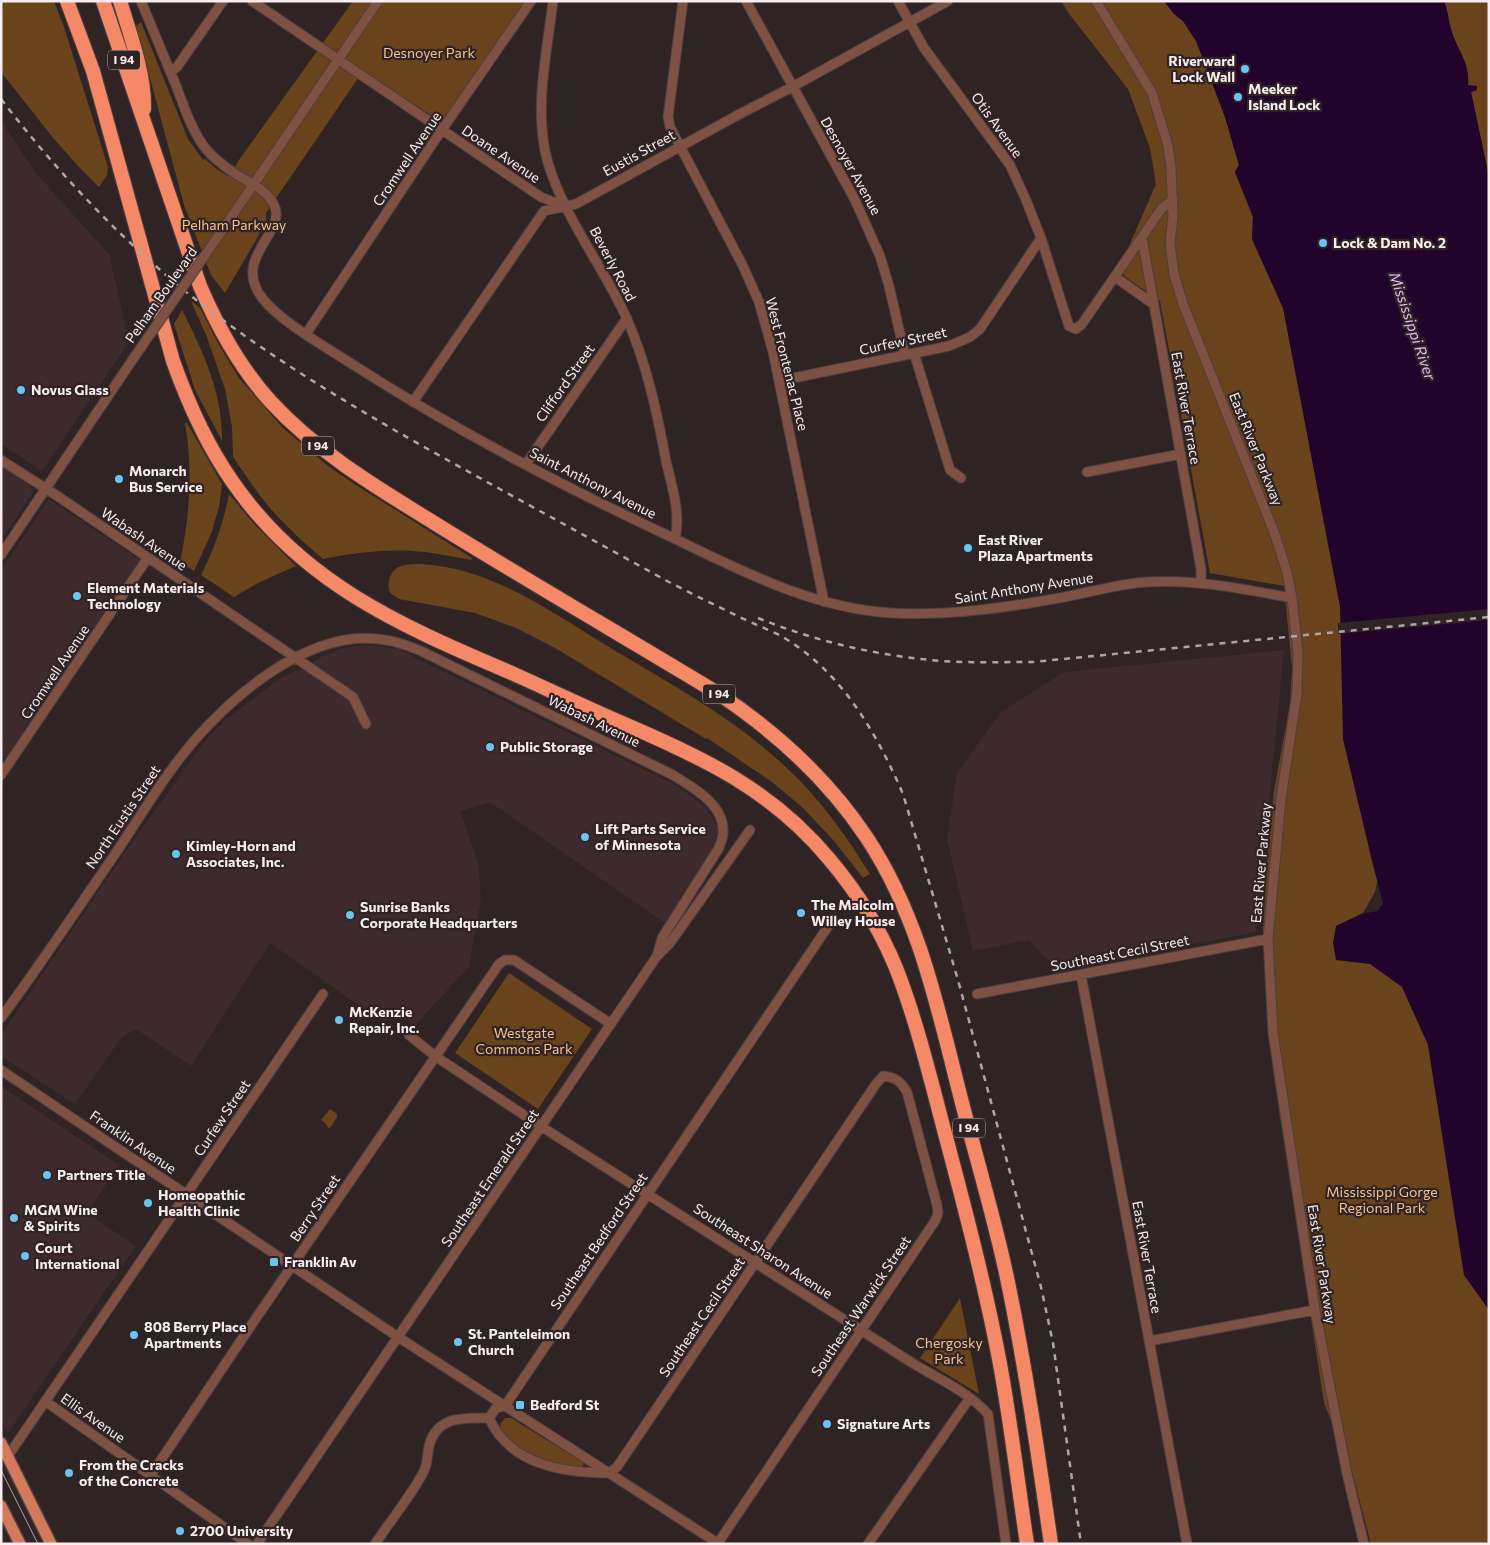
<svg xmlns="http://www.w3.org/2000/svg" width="1490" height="1545" font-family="Commissioner,sans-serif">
	<rect width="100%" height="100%" fill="#302324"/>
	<!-- built -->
	<path fill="#3e292c" d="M1 120 35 172 109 254 129 342 42 471 1 444Z
		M1 466 30 485 33 492 1 540Z
		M49 499 140 560 7 759 1 755V570Z
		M368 645 398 649 679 787 706 808 719 829 713 850 665 923 490 802 460 811 478 862 481 899 469 967 414 1026 406 1018 391 1016 384 1023 270 943 191 1066 136 1029 122 1037 75 1104 1 1056V1035L130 845 205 741 225 720 279 679 292 672 299 671 321 657 339 649Z
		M1284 650 1256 932 1057 970 1029 940 973 951 947 839 957 773 1001 712 1064 672Z
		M1 1086 119 1165 87 1213 136 1246 8 1433 1 1420Z"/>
	<!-- green -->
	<path fill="#68431b" d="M1 1H54L64 27 108 167 107 175 99 187 78 166 54 139 1 72Z
		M353 1H525L445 118H435L363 71 266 213V223L225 293 211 275 184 205 136 26 141 22 188 139 203 160 205 159 218 170 230 177 239 160Z
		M1061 1H1164L1174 14 1183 21 1196 40 1225 117 1239 165 1235 172 1253 217 1252 239 1283 308 1345 601 1380 869 1375 892 1363 913 1342 926 1410 988 1457 1133 1489 1301V1544H1371L1353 1475 1324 1403 1273 1072 1268 1023 1263 929 1267 863 1274 791 1290 704 1292 668 1284 586 1210 573 1160 301 1124 276 1120 267 1156 184 1150 148 1128 89 1070 15Z
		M1444 1H1489V177L1471 92 1477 86H1468C1470 61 1457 51 1451 29 1448 19 1448 10 1444 1Z
		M191 301 200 308 219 345 239 378 283 428 328 466 356 485 472 558 471 560C455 557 440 554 425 552 391 548 356 552 323 559L299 538 277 516 260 496 233 457 232 427 225 389 206 335Z
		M182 310C203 351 223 394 222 441L195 390 174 324Z
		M185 423H187L222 484 219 507 211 534 194 571 180 562C190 515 193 470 185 423Z
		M229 494 256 526 296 566 258 583 234 597 201 575C214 549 224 522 229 494Z
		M421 564C495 568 557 616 619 653 678 688 739 722 789 770 821 800 847 837 870 874L863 878 834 841 803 808 772 782 707 738 706 739 555 648 516 628 475 613 399 599 390 593C386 583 390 570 401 566 407 564 415 564 421 564Z
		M509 973 592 1029 538 1109 455 1053Z
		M330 1109 337 1114V1117L331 1127 328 1128 326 1124 321 1120Z
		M960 1298 979 1394 920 1358Z
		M505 1418H511L581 1461 584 1464 581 1468C558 1467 503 1451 500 1424Z"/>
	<!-- water -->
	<path fill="#22032c" d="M1164 1H1444C1448 10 1448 19 1451 29 1457 51 1470 61 1468 85L1477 86V90L1471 92 1489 177V1310L1464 1275 1428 1045 1402 987 1370 964 1336 960 1333 943 1336 926 1361 914 1378 911 1383 903 1373 865 1343 739 1340 607 1283 308 1252 239 1253 217 1235 172 1239 165 1225 117 1196 41 1183 21 1174 14Z"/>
	<!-- pier -->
	<path fill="#302324" d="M1489 609V620L1338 634V623Z"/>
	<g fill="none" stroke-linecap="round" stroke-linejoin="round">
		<!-- minor casing -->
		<g stroke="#4c3f40" stroke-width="11">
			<path id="minor" d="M141 1C152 28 164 56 175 83 184 106 191 130 206 149 214 159 224 166 234 173 248 182 267 189 274 205 288 232 230 258 263 299 281 322 326 347 352 364 453 429 560 485 669 536 740 570 811 608 891 613 948 616 1003 608 1059 598 1088 593 1117 584 1146 582 1196 579 1244 589 1292 598
				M252 1 541 197 564 206
				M553 1C547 53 533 112 548 163 565 219 603 266 627 319 647 365 657 412 666 461 672 486 681 514 675 539
				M683 1 668 117 670 127 743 266 759 302 773 352 824 602
				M746 1 855 200 880 256 889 286 905 355
				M898 1 924 48 1010 165 1026 200 1041 238 1069 326 1076 329 1082 324 1162 208 1173 200
				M1096 1 1152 93 1168 146 1171 168 1173 216 1170 244 1174 274 1183 304 1274 532 1287 572 1292 598 1298 652 1297 693 1281 799 1268 939 1273 1033 1315 1310 1347 1474 1364 1544
				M170 72 177 67 223 1
				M228 222 378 1
				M1142 238 1201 569V582
				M1115 277 1152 303
				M306 334 437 137 531 1
				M914 353 950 470 961 478
				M779 381 949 346 970 337 980 329 1041 238
				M413 402 544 211 576 204 736 116 792 87 948 1
				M1 460 56 495 353 697 366 724
				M526 464 627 318
				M1087 472 1181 454
				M1 555 133 359
				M1 775 147 559
				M1081 975 1187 1544
				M977 994 1268 939
				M1 1018C40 965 76 911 113 857 139 819 163 777 193 742 231 698 291 647 351 639 376 636 399 641 421 651L673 775C693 788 725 804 723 833 723 838 720 844 719 848L662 938 657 956
				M409 1035 435 1056 542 1127 914 1364C939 1379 968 1392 988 1414L1006 1544
				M1 1070 398 1337 719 1544
				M1149 1341 1315 1310
				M45 1401 248 1544
				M489 1418C510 1465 564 1473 609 1473
				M8 1456 323 994
				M609 1473 617 1467 876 1084 883 1076C896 1077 901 1082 907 1092L937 1205 938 1213 935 1221 718 1543
				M151 1475 252 1324 499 964 505 960H514L611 1024
				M257 1544 657 956 670 943 750 830
				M375 1544C391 1520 410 1497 423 1473 428 1464 427 1455 429 1446 437 1415 464 1418 489 1418L496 1408 505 1406 833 919
				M868 1544 969 1399"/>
		</g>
		<!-- major casing -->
		<g stroke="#4c3f40" stroke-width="14">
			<path id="major" d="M1 1443 51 1544
				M1 1506 20 1544"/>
		</g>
		<!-- highway casing -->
		<g stroke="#4c3f40" stroke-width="16">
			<path id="highway" d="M67 1 93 71 173 361C188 403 206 444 232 481 301 582 399 625 507 671 545 688 583 706 622 723 704 758 772 790 830 860 857 892 880 929 896 968 916 1019 929 1073 943 1126 964 1205 985 1284 1000 1364 1011 1424 1018 1484 1027 1544
				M103 1 200 286C218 328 240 368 271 402 320 455 383 491 444 529 535 585 628 639 719 694 777 733 828 779 867 838 919 917 937 1005 960 1095 975 1154 993 1213 1006 1273 1025 1363 1038 1453 1051 1544
				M120 1C130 34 145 74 144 109"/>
		</g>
		<!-- minor -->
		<use href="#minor" stroke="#7e5143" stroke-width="9"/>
		<!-- major -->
		<use href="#major" stroke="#d3795c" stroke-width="11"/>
		<!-- highway -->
		<use href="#highway" stroke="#f58866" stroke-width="14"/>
		<!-- tram -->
		<path stroke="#b0a5a6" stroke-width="1" d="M1 1470 38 1544"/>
		<!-- rail -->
		<path stroke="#b0a5a6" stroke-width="2.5" stroke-dasharray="6 6" stroke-linecap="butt" d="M1 99C58 173 122 241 195 299 276 362 363 413 451 462 523 502 595 541 667 581 694 595 721 608 748 621 761 627 775 632 786 639 843 674 877 734 903 794L958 980 1041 1287 1053 1343 1081 1544
			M758 618C817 642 879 656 942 661 972 663 1003 662 1033 662L1489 617"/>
		<!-- minor-bridge casing -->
		<g stroke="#4c3f40" stroke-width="11" stroke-linecap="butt">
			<path id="minor-bridge" d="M133 359 228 222"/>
		</g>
		<!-- minor-bridge -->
		<use href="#minor-bridge" stroke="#7e5143" stroke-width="9"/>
	</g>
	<!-- markers -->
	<g fill="#6cc3f2" stroke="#302324" stroke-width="2">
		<circle cx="1245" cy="69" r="5"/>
		<circle cx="1238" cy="97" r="5"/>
		<circle cx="1323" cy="243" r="5"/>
		<circle cx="21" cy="390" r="5"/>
		<circle cx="119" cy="479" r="5"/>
		<circle cx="968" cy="548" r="5"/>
		<circle cx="77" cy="596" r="5"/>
		<circle cx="490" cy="747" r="5"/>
		<circle cx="585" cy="837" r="5"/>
		<circle cx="176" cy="854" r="5"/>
		<circle cx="801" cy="913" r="5"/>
		<circle cx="350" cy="915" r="5"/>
		<circle cx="339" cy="1020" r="5"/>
		<circle cx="47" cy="1175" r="5"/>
		<circle cx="148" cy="1203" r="5"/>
		<circle cx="14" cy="1218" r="5"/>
		<circle cx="25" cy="1256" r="5"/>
		<rect x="269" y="1257" width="10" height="10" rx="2.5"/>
		<circle cx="134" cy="1335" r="5"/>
		<circle cx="458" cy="1342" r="5"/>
		<rect x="515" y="1400" width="10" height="10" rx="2.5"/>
		<circle cx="827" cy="1424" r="5"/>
		<circle cx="69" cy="1473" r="5"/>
		<circle cx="180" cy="1531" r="5"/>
	</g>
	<g text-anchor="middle" stroke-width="4.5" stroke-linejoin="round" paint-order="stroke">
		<!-- shield labels -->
		<g fill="#302324" stroke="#bbb0b1" stroke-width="1">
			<rect x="108" y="50.5" width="32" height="19" rx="4"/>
			<rect x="302" y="436.5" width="32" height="19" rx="4"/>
			<rect x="703" y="684.5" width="32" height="19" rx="4"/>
			<rect x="953" y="1118.5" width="32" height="19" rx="4"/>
		</g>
		<g font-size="12" font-weight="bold" fill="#f7edee">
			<text x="124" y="64">I 94</text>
			<text x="318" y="450">I 94</text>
			<text x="719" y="698">I 94</text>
			<text x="969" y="1132">I 94</text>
		</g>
		<!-- park labels -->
		<g font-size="14" fill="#f7c28f" stroke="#302324">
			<text x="429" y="58">Desnoyer Park</text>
			<text x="234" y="230">Pelham Parkway</text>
			<text x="524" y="1038">Westgate<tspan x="524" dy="16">Commons Park</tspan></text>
			<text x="1382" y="1197">Mississippi Gorge<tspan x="1382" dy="16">Regional Park</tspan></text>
			<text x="949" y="1348">Chergosky<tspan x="949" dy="16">Park</tspan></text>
		</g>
		<!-- poi labels -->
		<g font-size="14" font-weight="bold" fill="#f7edee" stroke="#302324" text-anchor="start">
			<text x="1235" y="66" text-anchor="end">Riverward<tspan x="1235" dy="16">Lock Wall</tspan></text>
			<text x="1248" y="94">Meeker<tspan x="1248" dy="16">Island Lock</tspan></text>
			<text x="1333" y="248">Lock &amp; Dam No. 2</text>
			<text x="31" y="395">Novus Glass</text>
			<text x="129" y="476">Monarch<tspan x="129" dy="16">Bus Service</tspan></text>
			<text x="978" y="545">East River<tspan x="978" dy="16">Plaza Apartments</tspan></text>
			<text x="87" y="593">Element Materials<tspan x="87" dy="16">Technology</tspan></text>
			<text x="500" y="752">Public Storage</text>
			<text x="595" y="834">Lift Parts Service<tspan x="595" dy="16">of Minnesota</tspan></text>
			<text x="186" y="851">Kimley-Horn and<tspan x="186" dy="16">Associates, Inc.</tspan></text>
			<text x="811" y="910">The Malcolm<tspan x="811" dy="16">Willey House</tspan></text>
			<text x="360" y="912">Sunrise Banks<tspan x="360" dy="16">Corporate Headquarters</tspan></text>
			<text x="349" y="1017">McKenzie<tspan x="349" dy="16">Repair, Inc.</tspan></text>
			<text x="57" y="1180">Partners Title</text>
			<text x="158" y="1200">Homeopathic<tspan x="158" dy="16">Health Clinic</tspan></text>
			<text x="24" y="1215">MGM Wine<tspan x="24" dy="16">&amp; Spirits</tspan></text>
			<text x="35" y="1253">Court<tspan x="35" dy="16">International</tspan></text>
			<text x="284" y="1267">Franklin Av</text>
			<text x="144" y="1332">808 Berry Place<tspan x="144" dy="16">Apartments</tspan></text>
			<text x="468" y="1339">St. Panteleimon<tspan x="468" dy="16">Church</tspan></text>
			<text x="530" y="1410">Bedford St</text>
			<text x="837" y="1429">Signature Arts</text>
			<text x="79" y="1470">From the Cracks<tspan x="79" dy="16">of the Concrete</tspan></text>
			<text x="190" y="1536">2700 University</text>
		</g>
		<!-- street labels -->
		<g font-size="14" fill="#f7edee" stroke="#302324">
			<text transform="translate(997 125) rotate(54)" y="5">Otis Avenue</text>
			<text transform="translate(639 153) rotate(-29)" y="5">Eustis Street</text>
			<text transform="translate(501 154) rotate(34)" y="5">Doane Avenue</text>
			<text transform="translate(407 159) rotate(-56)" y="5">Cromwell Avenue</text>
			<text transform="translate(851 166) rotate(61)" y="5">Desnoyer Avenue</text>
			<text transform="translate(613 264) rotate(62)" y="5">Beverly Road</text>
			<text transform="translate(161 295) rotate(-55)" y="5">Pelham Boulevard</text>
			<text transform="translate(903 341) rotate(-12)" y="5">Curfew Street</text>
			<text transform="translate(787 364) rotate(76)" y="5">West Frontenac Place</text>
			<text transform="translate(565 383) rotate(-55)" y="5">Clifford Street</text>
			<text transform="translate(1186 408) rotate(80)" y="5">East River Terrace</text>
			<text transform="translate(1256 449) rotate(68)" y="5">East River Parkway</text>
			<text transform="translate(593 483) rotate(27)" y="5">Saint Anthony Avenue</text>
			<text transform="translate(144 539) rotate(34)" y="5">Wabash Avenue</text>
			<text transform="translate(1024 588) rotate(-9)" y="5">Saint Anthony Avenue</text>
			<text transform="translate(55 672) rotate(-56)" y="5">Cromwell Avenue</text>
			<text transform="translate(594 721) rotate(26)" y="5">Wabash Avenue</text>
			<text transform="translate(123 817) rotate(-56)" y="5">North Eustis Street</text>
			<text transform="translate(1261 863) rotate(-85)" y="5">East River Parkway</text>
			<text transform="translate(1120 953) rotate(-11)" y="5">Southeast Cecil Street</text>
			<text transform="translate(222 1118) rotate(-56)" y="5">Curfew Street</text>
			<text transform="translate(133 1142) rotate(34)" y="5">Franklin Avenue</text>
			<text transform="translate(490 1178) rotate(-56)" y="5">Southeast Emerald Street</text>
			<text transform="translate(315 1208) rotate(-56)" y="5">Berry Street</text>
			<text transform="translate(599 1241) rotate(-56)" y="5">Southeast Bedford Street</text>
			<text transform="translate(763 1251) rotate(33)" y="5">Southeast Sharon Avenue</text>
			<text transform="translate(1147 1257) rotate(80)" y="5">East River Terrace</text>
			<text transform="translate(1322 1264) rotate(81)" y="5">East River Parkway</text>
			<text transform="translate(861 1306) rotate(-56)" y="5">Southeast Warwick Street</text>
			<text transform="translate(702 1317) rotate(-56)" y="5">Southeast Cecil Street</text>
			<text transform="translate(93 1418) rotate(35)" y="5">Ellis Avenue</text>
		</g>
		<!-- water labels -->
		<g font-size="15" font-style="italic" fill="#e7b3fb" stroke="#302324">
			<text transform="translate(1412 326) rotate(71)" y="5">Mississippi River</text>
		</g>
	</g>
	<!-- border -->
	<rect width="1490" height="1545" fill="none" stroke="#f7edee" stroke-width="5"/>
</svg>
